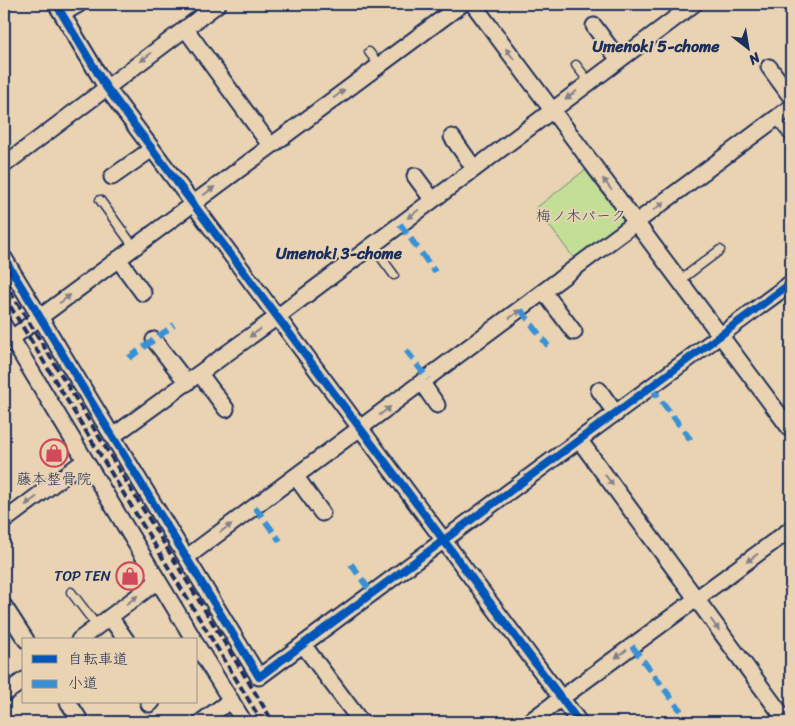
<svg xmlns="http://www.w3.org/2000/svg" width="795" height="726" font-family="Sriracha,'Klee One',sans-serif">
	<rect width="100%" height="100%" fill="#e9d3b2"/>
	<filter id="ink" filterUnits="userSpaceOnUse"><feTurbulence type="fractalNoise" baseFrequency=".02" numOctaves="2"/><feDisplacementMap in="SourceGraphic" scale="10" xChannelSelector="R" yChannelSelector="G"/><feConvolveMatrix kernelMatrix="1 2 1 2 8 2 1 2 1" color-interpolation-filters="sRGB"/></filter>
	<g filter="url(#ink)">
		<!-- green -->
		<path fill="#c3de95" stroke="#6f867a" d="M585 170 626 224 576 261 536 208Z"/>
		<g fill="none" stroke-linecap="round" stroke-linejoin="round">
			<!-- service casing -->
			<g stroke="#1b2f5e" stroke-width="11">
				<path id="service" d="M369 52 379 65
					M576 65 589 82
					M776 118 791 139
					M100 200 134 247
					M372 245 394 275
					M679 281 720 250
					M71 592 97 626"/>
			</g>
			<!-- minor casing -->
			<g stroke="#1b2f5e" stroke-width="19">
				<path id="minor" d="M56 4 106 87 579 722
					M473 4 791 430
					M62 14 79 4
					M594 26 619 60
					M185 28 270 145
					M769 67 791 97
					M452 137 474 168
					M4 165 218 4
					M415 176 432 199
					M112 177 152 149
					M4 258 259 677 791 283
					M118 259 143 293
					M544 292 574 332
					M4 326 194 640
					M154 340 187 383
					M4 344 462 4
					M200 374 226 409
					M422 383 437 405
					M599 390 616 414
					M113 436 277 317 694 4
					M580 441 787 722
					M296 477 322 513
					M4 521 84 461
					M187 557 791 107
					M4 606 26 640
					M110 617 126 640
					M79 640 158 581
					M196 644 244 722
					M304 646 361 722
					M4 694 24 680
					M68 702 81 722
					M149 704 152 702
					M201 722 231 700
					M529 722 791 529"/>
			</g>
			<!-- service -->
			<use href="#service" stroke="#e9d3b2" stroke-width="8"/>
			<!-- minor -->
			<use href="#minor" stroke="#e9d3b2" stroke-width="15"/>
			<!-- rail -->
			<path stroke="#1b2f5e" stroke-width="4" stroke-dasharray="8 4" stroke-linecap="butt" d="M4 281 273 722
				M4 296 262 722"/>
			<!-- quiet -->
			<path stroke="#3891d7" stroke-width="6" stroke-dasharray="12 6" stroke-linecap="butt" d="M400 224 435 272
				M521 310 548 346
				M406 350 428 379
				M129 358 174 325
				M651 387 693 443
				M255 507 280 541
				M351 564 373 595
				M632 646 681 711"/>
			<!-- cycleway casing -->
			<g stroke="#e9d3b2" stroke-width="11">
				<path id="cycleway" d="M56 4 106 87 579 722
					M4 258 259 677 791 283"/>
			</g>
			<!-- cycleway -->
			<use href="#cycleway" stroke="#0057b8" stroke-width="8"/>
		</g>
		<!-- one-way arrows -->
		<defs><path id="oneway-solid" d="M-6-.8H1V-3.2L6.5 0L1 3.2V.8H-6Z" transform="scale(1.25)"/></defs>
		<g fill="#828188">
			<use href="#oneway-solid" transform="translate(510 54) rotate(-127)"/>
			<use href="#oneway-solid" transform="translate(146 57) rotate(143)"/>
			<use href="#oneway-solid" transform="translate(339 94) rotate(-37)"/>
			<use href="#oneway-solid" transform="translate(571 95) rotate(144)"/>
			<use href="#oneway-solid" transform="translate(607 184) rotate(-127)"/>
			<use href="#oneway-solid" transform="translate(209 191) rotate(-37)"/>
			<use href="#oneway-solid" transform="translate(659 206) rotate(-37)"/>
			<use href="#oneway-solid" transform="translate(413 214) rotate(143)"/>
			<use href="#oneway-solid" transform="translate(65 299) rotate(-37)"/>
			<use href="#oneway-solid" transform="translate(515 314) rotate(-37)"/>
			<use href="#oneway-solid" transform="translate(255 333) rotate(144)"/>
			<use href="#oneway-solid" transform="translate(385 411) rotate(-37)"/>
			<use href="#oneway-solid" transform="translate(609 480) rotate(54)"/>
			<use href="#oneway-solid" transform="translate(31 501) rotate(143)"/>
			<use href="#oneway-solid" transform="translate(226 528) rotate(-36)"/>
			<use href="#oneway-solid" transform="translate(752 558) rotate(144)"/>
			<use href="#oneway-solid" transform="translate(132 600) rotate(-37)"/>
			<use href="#oneway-solid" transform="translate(715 625) rotate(54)"/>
			<use href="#oneway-solid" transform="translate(621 654) rotate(144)"/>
		</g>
	</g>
	<!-- icons -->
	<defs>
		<g id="shop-ring" transform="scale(1.4375)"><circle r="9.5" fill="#e9d3b2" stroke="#d1495b" stroke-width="1.5"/><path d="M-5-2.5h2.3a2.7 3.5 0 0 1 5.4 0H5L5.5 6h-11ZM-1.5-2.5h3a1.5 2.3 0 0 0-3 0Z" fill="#d1495b"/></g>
	</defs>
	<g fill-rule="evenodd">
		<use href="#shop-ring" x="54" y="453"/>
		<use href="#shop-ring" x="130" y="576"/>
	</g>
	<g text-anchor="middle" stroke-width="4" stroke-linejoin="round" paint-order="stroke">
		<!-- park labels -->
		<g font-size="15" fill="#2c4064" stroke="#e9d3b2">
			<text x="581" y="221">梅ノ木パーク</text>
		</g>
		<!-- poi labels -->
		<g font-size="15" fill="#1b2f5e" stroke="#e9d3b2">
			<text x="54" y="484">藤本整骨院</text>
			<text x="111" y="581" text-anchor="end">TOP TEN</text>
		</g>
		<!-- neighbourhood labels -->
		<g font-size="16" font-weight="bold" fill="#1b2f5e" stroke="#e9d3b2">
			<text x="656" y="52">Umenoki 5-chome</text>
			<text x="339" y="259">Umenoki 3-chome</text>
		</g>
	</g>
	<!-- margin -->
	<rect width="795" height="726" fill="none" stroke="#e9d3b2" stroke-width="20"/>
	<rect x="10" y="10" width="775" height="706" fill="none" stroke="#1b2f5e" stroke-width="2" filter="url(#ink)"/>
	<!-- legend -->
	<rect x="22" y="638" width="175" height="65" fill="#e9d3b2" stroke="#979190"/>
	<rect x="32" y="655" width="25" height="8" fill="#0057b8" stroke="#979190"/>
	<text x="68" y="664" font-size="15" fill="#1b2f5e">自転車道</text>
	<rect x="32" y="680" width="25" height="8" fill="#3891d7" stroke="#979190"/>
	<text x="68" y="688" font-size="15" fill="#1b2f5e">小道</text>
	<!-- north arrow -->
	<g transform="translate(748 48) rotate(149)" stroke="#e9d3b2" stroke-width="4" paint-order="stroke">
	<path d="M0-4L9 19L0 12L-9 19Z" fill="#1b2f5e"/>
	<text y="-8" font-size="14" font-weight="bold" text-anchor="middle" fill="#1b2f5e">N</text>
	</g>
</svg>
